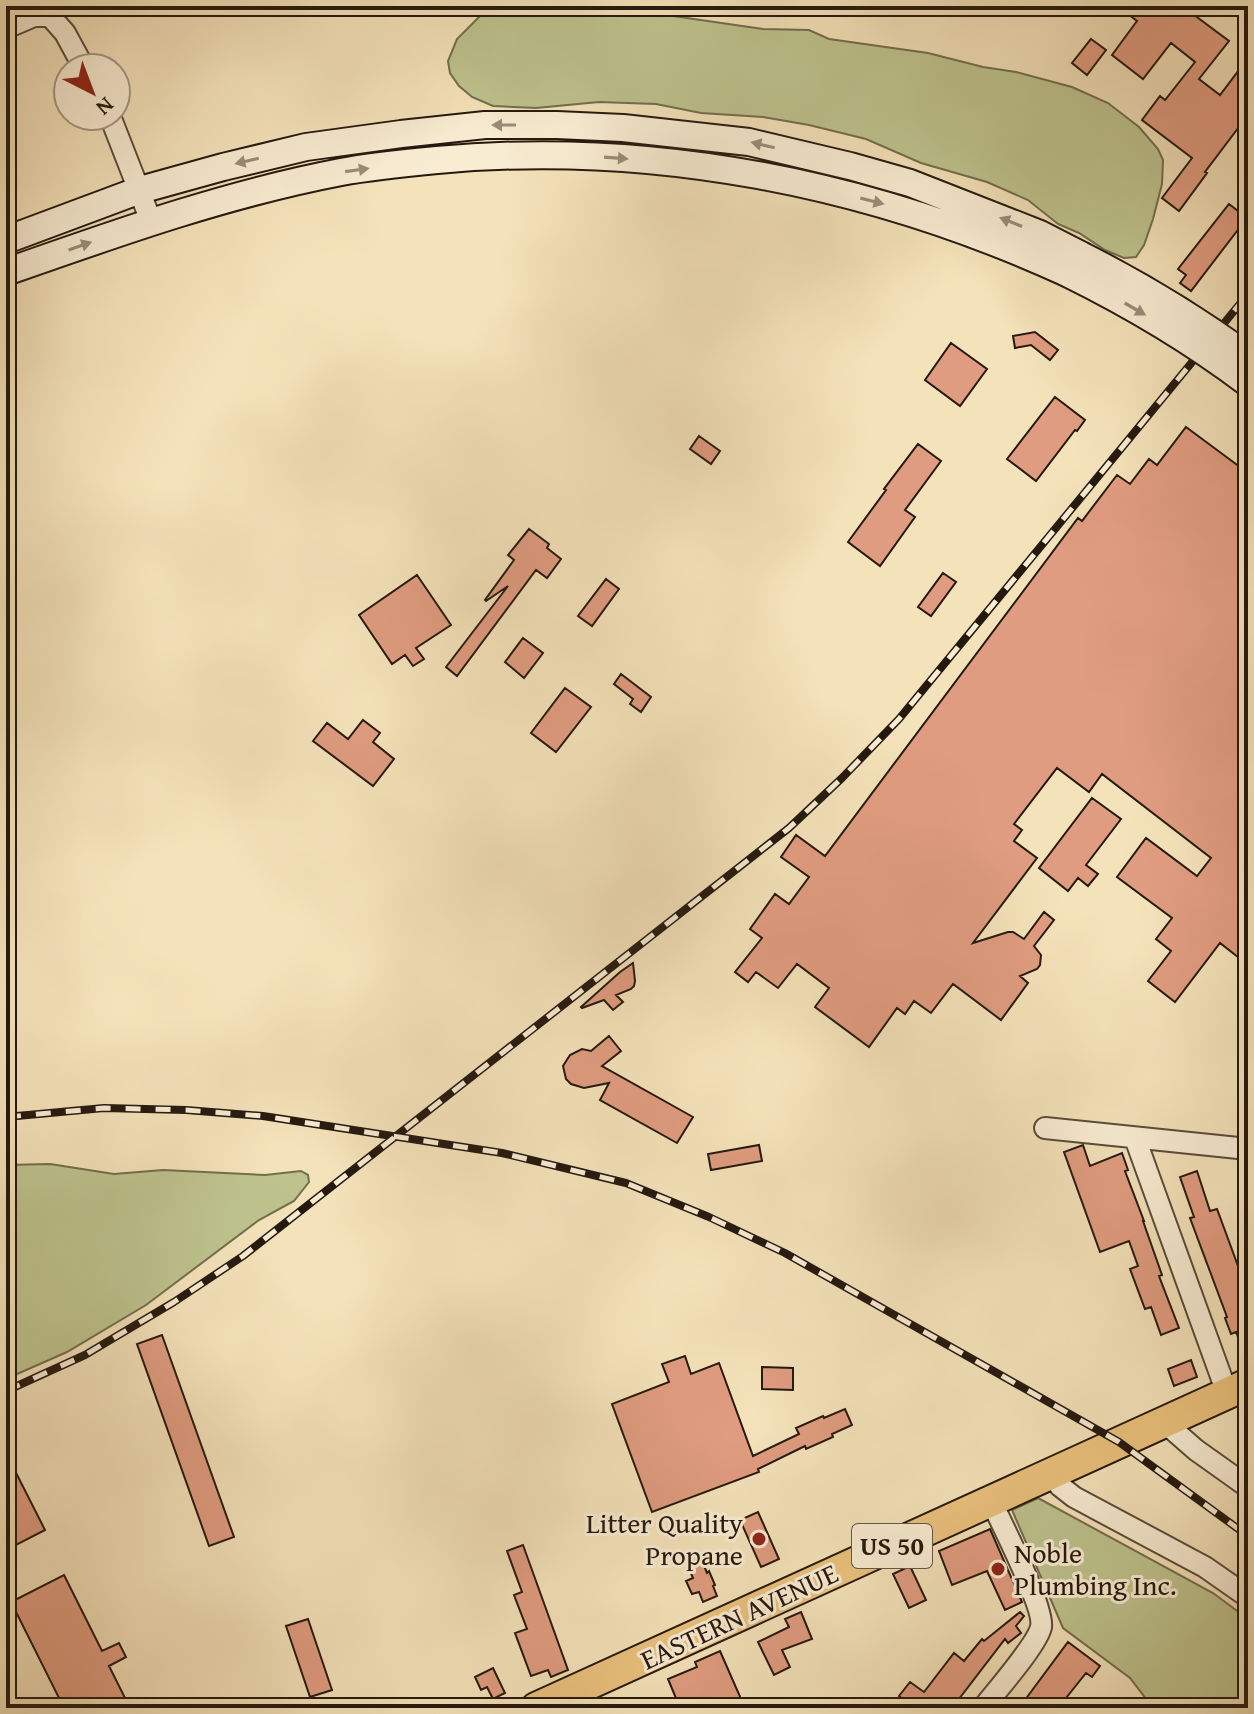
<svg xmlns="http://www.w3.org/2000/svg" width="1254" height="1714" font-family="'Gentium Book Plus',serif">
	<rect width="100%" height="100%" fill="#f4e2ba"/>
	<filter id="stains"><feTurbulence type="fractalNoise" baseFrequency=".0025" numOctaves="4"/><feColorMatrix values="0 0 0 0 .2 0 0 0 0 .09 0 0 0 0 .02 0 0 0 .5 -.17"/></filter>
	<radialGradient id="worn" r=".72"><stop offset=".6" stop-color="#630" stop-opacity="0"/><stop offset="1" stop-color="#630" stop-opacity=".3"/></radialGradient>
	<!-- green -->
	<path fill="#bec38e" stroke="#726e4e" stroke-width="2" d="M490 6H604L763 29 809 30 829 39 928 53 983 67 1016 72 1072 87 1108 103 1139 127 1158 149 1163 160 1162 184 1153 219 1144 245 1136 257 1124 258 1105 250 1079 233 1058 224 1028 200 987 182 921 163 866 139 809 125 763 117 701 113 656 104 599 102 536 108 493 106 472 97 459 86 450 73 448 61 457 39Z
		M50 1164 114 1174 163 1170 265 1175 301 1171 308 1175 309 1182 294 1201 259 1220 146 1305 67 1352 6 1379V1165Z
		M1038 1498 1213 1593 1248 1619V1708H1153L1130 1678 1063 1628 1012 1510Z"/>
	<!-- building -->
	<path fill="#e09c80" stroke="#25190f" stroke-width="2" d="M1133 6H1182L1229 41 1199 79 1220 95 1248 58V115L1205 172 1207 173 1179 211 1162 198 1192 158 1142 120 1160 96 1165 100 1195 62 1171 43 1143 79 1112 55 1137 21 1128 14Z
		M1091 39 1106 50 1087 75 1072 63Z
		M1229 204 1247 218 1191 291 1180 283 1186 275 1178 269Z
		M1035 332 1058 350 1050 360 1031 345 1015 348 1013 336Z
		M951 343 987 369 960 406 925 380Z
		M1055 397 1085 420 1077 431 1075 430 1036 481 1007 459Z
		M1186 427 1248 473V965L1220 943 1175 1002 1148 981 1171 951 1156 939 1172 918 1117 877 1146 838 1197 876 1211 858 1102 774 1089 792 1057 768 1014 824 1022 830 1014 841 1037 858 973 943 1008 932H1013L1024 939 1044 912 1054 920 1034 946 1041 955 1040 965 1037 969 1020 976 1028 983 1001 1020 953 984 931 1013 914 1001 905 1014 897 1008 869 1047 815 1007 829 988 797 964 778 988 756 972 748 982 735 972 762 938 750 929 775 894 789 904 809 877 781 857 796 835 825 856 1078 518 1082 521 1117 475 1130 484 1149 459 1157 465Z
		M699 436 720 451 711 464 690 449Z
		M918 444 941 461 905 510 915 517 880 566 848 542 886 490 884 489Z
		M529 529 549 544 547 548 561 559 547 578 536 570 457 676 446 667 508 586 486 601 485 600 514 560 508 555Z
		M943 573 956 582 931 616 918 607Z
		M417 575 451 625 416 648 424 659 413 666 405 655 392 664 359 615Z
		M606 579 619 589 592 626 578 616Z
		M523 638 543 653 524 678 505 662Z
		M621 674 651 697 641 712 630 704 633 699 614 684Z
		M565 688 591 707 556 752 531 733Z
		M363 720 380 733 373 742 394 759 373 786 313 741 327 723 348 739Z
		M1092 798 1121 819 1086 865 1098 874 1088 886 1078 878 1068 891 1039 868Z
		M633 963 635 981 634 986 631 989 616 995 623 1002 613 1010 604 1000 582 1008 581 1007 620 972Z
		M609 1036 621 1051 602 1066 693 1117 677 1143 600 1100 609 1083 584 1088 571 1084 566 1079 563 1066 570 1055 582 1049 591 1051Z
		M759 1145 762 1161 711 1170 708 1154Z
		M1083 1145 1090 1166 1122 1153 1128 1170 1125 1171 1144 1221H1143L1162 1275 1159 1276 1179 1328 1161 1335 1151 1307 1145 1309 1130 1269 1138 1266 1129 1241 1100 1252 1064 1152Z
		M1197 1171 1210 1211 1217 1209 1248 1293V1362L1236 1332 1231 1334 1225 1318 1227 1317 1190 1218 1194 1217 1180 1177Z
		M162 1335 234 1537 209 1546 137 1344Z
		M685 1356 691 1374 719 1363 753 1456 799 1434 796 1428 823 1416 824 1418 845 1409 852 1425 832 1434 833 1437 806 1449 805 1446 758 1469 759 1472 652 1512 612 1404 669 1382 662 1364Z
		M1191 1360 1197 1377 1174 1386 1168 1369Z
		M762 1367 793 1368V1390L762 1389Z
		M6 1453 45 1530 16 1545 6 1525Z
		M758 1512 779 1559 761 1567 740 1520Z
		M990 1529 1022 1602 1005 1610 987 1571 952 1585 939 1551Z
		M523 1545 568 1670 551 1677 548 1670 531 1676 515 1633 527 1629 514 1595 522 1592 507 1551Z
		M698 1551 707 1573 709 1571 715 1585 713 1586 717 1596 703 1602 699 1592 692 1594 686 1581 693 1578 684 1557Z
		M910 1566 926 1600 909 1608 893 1574Z
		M64 1575 102 1651 119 1643 126 1657 109 1666 130 1708H64L11 1602Z
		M801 1612 812 1639 782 1650 790 1667 774 1675 758 1642 789 1627 785 1619Z
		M1020 1612 1024 1616 1016 1626 1021 1633 1008 1643 1005 1639 952 1708H914L899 1696 910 1682 924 1692 954 1653 964 1661 982 1639 984 1641Z
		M308 1619 332 1690 310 1697 286 1626Z
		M1068 1642 1100 1666 1092 1677 1086 1673 1058 1708H1019Z
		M720 1651 745 1708H716L711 1699 690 1708H680L668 1679 697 1667 695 1662Z
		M493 1668 505 1693 493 1699 487 1687 481 1690 475 1677Z"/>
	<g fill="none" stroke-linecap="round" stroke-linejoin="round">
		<!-- minor casing -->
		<g stroke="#594b3a" stroke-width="24">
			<path id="minor" d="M6 28 34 16H50L65 33 84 68
				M110 116 151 221
				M1045 1128 1248 1149
				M1135 1138 1227 1393
				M1164 1422 1196 1450 1248 1487
				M1051 1474 1060 1486 1074 1497 1205 1567 1248 1597
				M983 1708C996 1691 1037 1645 1041 1627 1045 1609 1001 1522 991 1501"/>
		</g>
		<!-- secondary casing -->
		<g stroke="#25190f" stroke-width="30">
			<path id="secondary" d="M6 240 140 190 223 167 306 147 401 134 485 125H557L623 128 749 142 850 166 910 183 1040 234 1081 255
				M6 272C117 233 226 194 341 172 373 166 405 163 437 160 653 140 870 183 1067 273"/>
		</g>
		<!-- primary casing -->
		<g stroke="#25190f" stroke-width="34">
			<path id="primary" d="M536 1708 1248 1384"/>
		</g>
		<!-- minor -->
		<use href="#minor" stroke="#f8ecd2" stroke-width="20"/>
		<!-- secondary -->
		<use href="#secondary" stroke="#f8ecd2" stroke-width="26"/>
		<!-- primary -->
		<use href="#primary" stroke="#eac17d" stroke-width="30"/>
		<!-- rail casing -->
		<g stroke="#25190f" stroke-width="8">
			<path id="rail" d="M6 1117 104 1108 186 1110 263 1116 502 1153 626 1183 709 1217 785 1253 1119 1442 1248 1536
				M6 1391 85 1355 174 1302 243 1256 789 828 842 778 899 719 1248 294"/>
		</g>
		<!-- rail -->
		<use href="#rail" stroke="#f8ecd2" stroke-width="5" stroke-dasharray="15" stroke-linecap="butt"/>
		<!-- secondary-bridge casing -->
		<g stroke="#25190f" stroke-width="30" stroke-linecap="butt">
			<path id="secondary-bridge" d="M1081 255C1140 285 1195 318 1248 357
				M1067 273C1130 304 1191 340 1248 383"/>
		</g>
		<!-- secondary-bridge -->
		<use href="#secondary-bridge" stroke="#f8ecd2" stroke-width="26"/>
	</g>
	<!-- one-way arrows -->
	<defs><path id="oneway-solid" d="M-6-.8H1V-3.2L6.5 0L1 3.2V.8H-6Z" transform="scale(2)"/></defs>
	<g fill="#998d7a">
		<use href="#oneway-solid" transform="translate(504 125) rotate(180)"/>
		<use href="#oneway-solid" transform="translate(763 145) rotate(-167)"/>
		<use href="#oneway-solid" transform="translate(616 158) rotate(4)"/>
		<use href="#oneway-solid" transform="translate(247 161) rotate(167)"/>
		<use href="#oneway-solid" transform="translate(357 170) rotate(-8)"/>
		<use href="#oneway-solid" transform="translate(872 201) rotate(14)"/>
		<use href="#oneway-solid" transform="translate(1011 222) rotate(-158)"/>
		<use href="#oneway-solid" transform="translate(80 246) rotate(-19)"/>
		<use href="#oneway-solid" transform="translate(1135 309) rotate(30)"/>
	</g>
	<!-- markers -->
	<g fill="#8f2418" stroke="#f8ecd2" stroke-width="3">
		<circle cx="759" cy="1539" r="8"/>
		<circle cx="998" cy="1569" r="8"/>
	</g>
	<g text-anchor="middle" stroke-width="6" stroke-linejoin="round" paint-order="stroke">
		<!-- shield labels -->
		<rect fill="#f8ecd2" stroke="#64584a" stroke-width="2" x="852" y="1524" width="80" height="44" rx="6"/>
		<g font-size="26" font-weight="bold" fill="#25190f">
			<text x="892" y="1555">US 50</text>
		</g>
		<!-- poi labels -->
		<g font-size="28" fill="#25190f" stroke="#f8ecd2" text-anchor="end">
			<text x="743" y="1533">Litter Quality<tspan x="743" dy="32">Propane</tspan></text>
			<text x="1014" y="1563" text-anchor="start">Noble<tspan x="1014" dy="32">Plumbing Inc.</tspan></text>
		</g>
		<!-- street labels -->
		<g font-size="28" fill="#25190f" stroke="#f8ecd2">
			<text transform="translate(739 1616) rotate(-25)" y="10">EASTERN AVENUE</text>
		</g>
	</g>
	<!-- margin -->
	<rect width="1254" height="1714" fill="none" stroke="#f4e2ba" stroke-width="32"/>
	<rect x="8" y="8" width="1238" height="1698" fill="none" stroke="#25190f" stroke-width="4"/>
	<rect x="16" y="16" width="1222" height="1682" fill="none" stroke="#25190f" stroke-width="2"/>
	<!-- north arrow -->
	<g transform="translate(92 92) rotate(138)"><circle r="38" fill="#f8ecd2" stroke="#a49884" stroke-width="2"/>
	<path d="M0-6L14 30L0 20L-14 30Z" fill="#8f2418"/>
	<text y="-12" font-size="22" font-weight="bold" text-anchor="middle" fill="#25190f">N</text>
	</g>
	<rect width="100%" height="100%" filter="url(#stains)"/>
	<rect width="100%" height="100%" fill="url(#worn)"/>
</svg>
